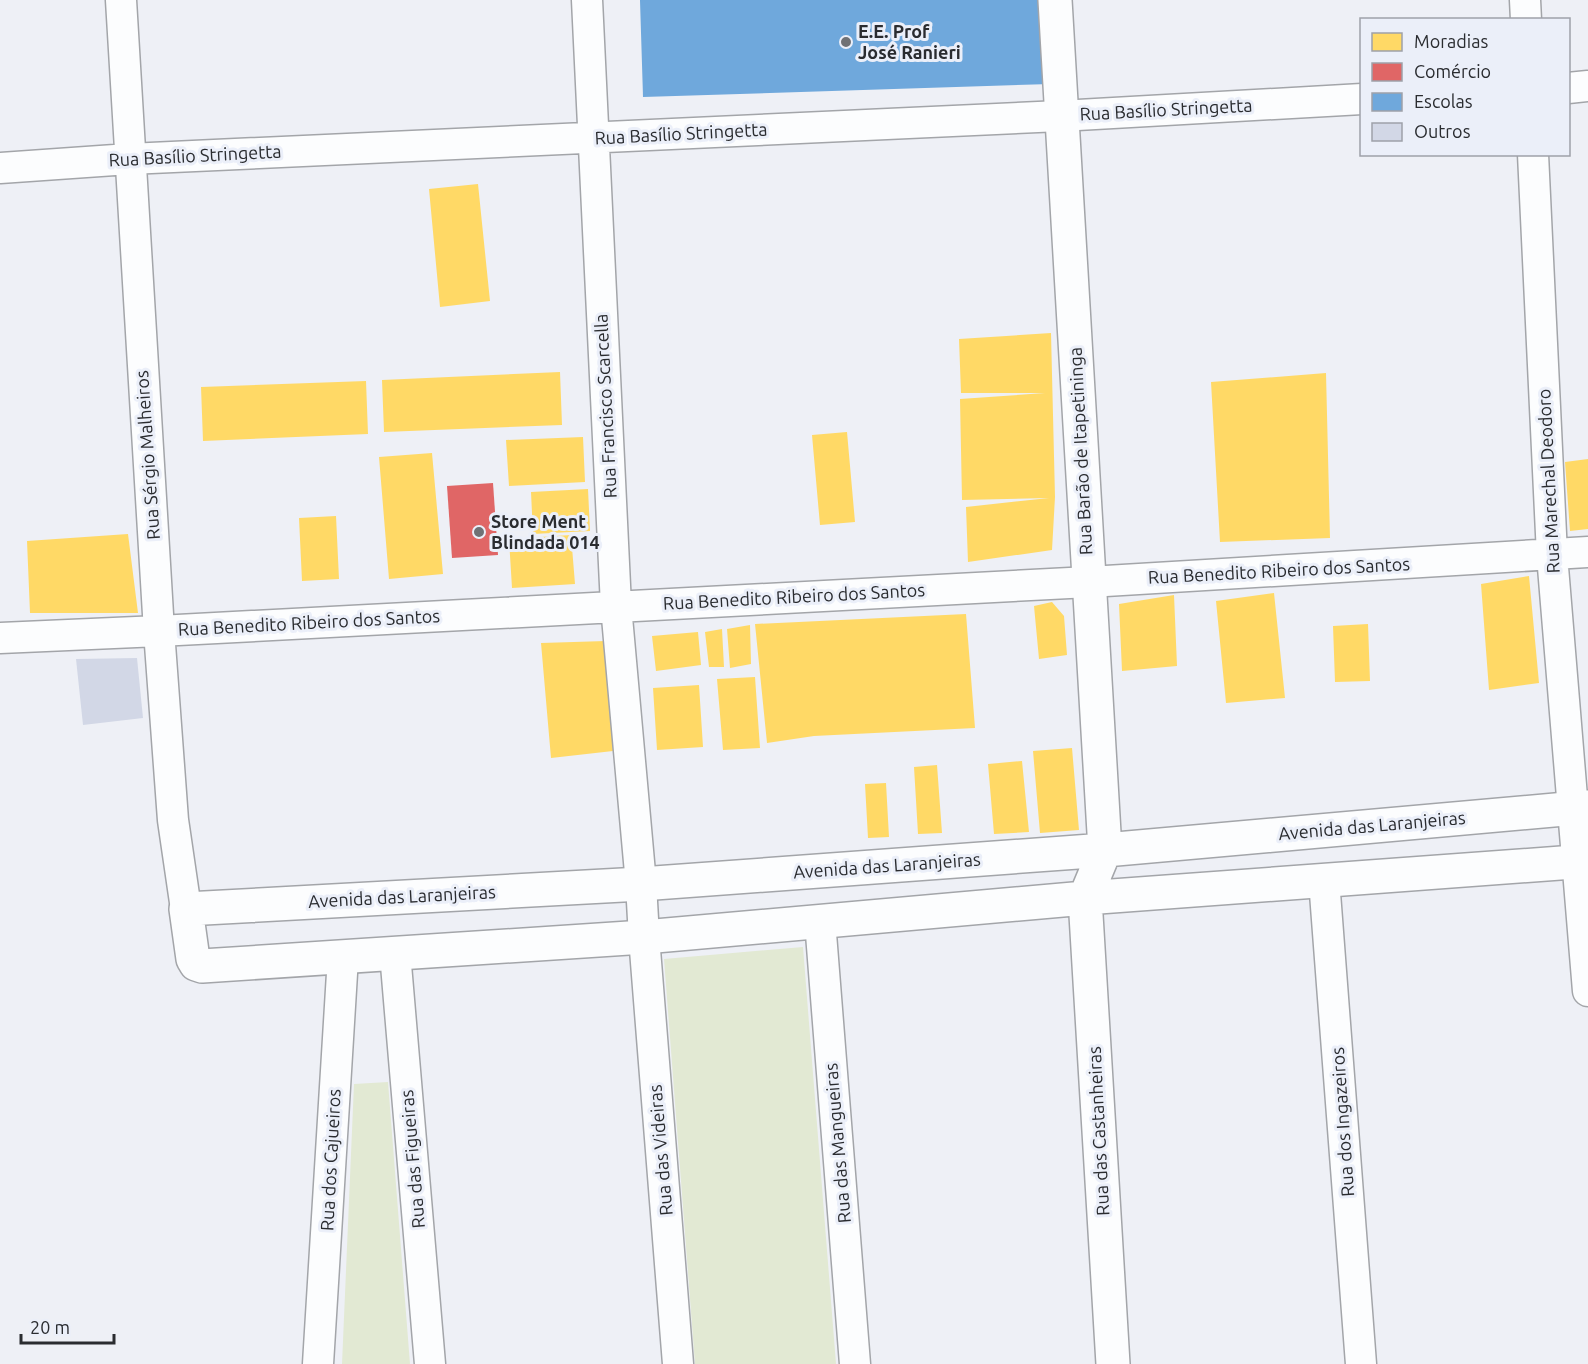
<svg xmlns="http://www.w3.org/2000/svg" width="1588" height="1364" font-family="Ubuntu,sans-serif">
	<rect width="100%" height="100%" fill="#eef0f6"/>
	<!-- green -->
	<path fill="#e2e9d3" d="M803 947 836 1364H695L664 959Z
		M388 1082 410 1364H342L354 1084Z"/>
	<!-- homes -->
	<path fill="#ffd966" d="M478 184 490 301 440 307 429 189Z
		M1051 333 1055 497 1052 550 968 562 966 507 1049 498 962 500 960 399 1045 393H961L959 339Z
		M560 372 562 425 384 432 382 380Z
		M1326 373 1330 538 1220 542 1211 382Z
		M366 381 368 434 203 441 201 387Z
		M847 432 855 522 820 525 812 435Z
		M583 437 585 482 509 486 506 440Z
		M432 453 443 574 389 579 379 457Z
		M1588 459V529L1570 531 1565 462Z
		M588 489 590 531 533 534 531 492Z
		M336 516 339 579 302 581 299 518Z
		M128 534 138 613H30L27 541Z
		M571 535 575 584 512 588 509 539Z
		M1529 576 1539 683 1489 690 1481 584Z
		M1274 593 1285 698 1226 703 1216 601Z
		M1174 595 1177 666 1122 671 1119 604Z
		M1052 602 1064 616 1067 655 1039 659 1034 606Z
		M966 614 975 728 814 736 767 743 755 624Z
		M1368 624 1370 681 1335 682 1333 626Z
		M750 625 751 664 730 668 727 629Z
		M722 629 724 667H709L705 632Z
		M698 632 701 665 656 671 652 636Z
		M606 641 613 751 551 758 541 643Z
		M755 677 760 748 723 750 717 679Z
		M699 685 703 747 657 750 653 688Z
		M1072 748 1079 830 1040 833 1033 751Z
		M1022 761 1029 832 994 834 988 764Z
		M937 765 942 833 918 834 914 767Z
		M886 783 889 837 868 838 865 784Z"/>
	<!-- shops -->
	<path fill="#e06666" d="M493 483 498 555 452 558 447 486Z"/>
	<!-- schools -->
	<path fill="#6fa8dc" d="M640 0H1048L1051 84 643 97Z"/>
	<!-- building -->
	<path fill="#d2d7e6" d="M137 658 143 718 83 725 76 659Z"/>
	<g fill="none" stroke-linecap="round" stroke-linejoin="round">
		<!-- minor casing -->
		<g stroke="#a3a5a9" stroke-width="33">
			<path id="minor" d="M121 0 159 631 173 820 186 909
				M587 0 616 606 641 884 644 937 678 1364
				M1525 0 1526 20
				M1568 88 1588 86
				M1533 154 1552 555 1588 991
				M0 168 129 159 1060 116 1362 99
				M0 638 159 631 1089 582 1588 552
				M1324 880 1361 1364
				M820 921 855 1364
				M395 953 430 1364
				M318 1364 343 957"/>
		</g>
		<!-- tertiary casing -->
		<g stroke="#a3a5a9" stroke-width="36">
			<path id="tertiary" d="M1055 0 1105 850 1085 898 1113 1364
				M1588 807 1105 850 641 884 186 909 193 959 196 964 202 966 644 937 1085 898 1588 861"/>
		</g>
		<!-- minor -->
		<use href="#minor" stroke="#fcfdfe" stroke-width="30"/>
		<!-- tertiary -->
		<use href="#tertiary" stroke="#fcfdfe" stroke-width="33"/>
	</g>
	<!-- markers -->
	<g fill="#6f7175" stroke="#ebeff9" stroke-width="2">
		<circle cx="846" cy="42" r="6"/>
		<circle cx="479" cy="532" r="6"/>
	</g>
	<g text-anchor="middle" stroke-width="6" stroke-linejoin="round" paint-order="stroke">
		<!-- poi labels -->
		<g font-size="18" font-weight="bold" fill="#2a2c30" stroke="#ebeff9" text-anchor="start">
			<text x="858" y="38">E.E. Prof<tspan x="858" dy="21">José Ranieri</tspan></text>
			<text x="491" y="528">Store Ment<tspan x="491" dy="21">Blindada 014</tspan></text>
		</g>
		<!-- street labels -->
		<g font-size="18" fill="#2a2c30" stroke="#ebeff9">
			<text transform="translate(1166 110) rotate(-3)" y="6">Rua Basílio Stringetta</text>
			<text transform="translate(681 134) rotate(-3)" y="6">Rua Basílio Stringetta</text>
			<text transform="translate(195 156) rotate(-3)" y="6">Rua Basílio Stringetta</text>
			<text transform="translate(606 406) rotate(-93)" y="6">Rua Francisco Scarcella</text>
			<text transform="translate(1081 451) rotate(-93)" y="6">Rua Barão de Itapetininga</text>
			<text transform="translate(148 455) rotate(-94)" y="6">Rua Sérgio Malheiros</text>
			<text transform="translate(1549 481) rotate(-93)" y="6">Rua Marechal Deodoro</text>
			<text transform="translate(1279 571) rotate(-3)" y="6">Rua Benedito Ribeiro dos Santos</text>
			<text transform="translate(794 597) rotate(-3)" y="6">Rua Benedito Ribeiro dos Santos</text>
			<text transform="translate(309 623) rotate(-3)" y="6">Rua Benedito Ribeiro dos Santos</text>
			<text transform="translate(1372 826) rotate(-5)" y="6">Avenida das Laranjeiras</text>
			<text transform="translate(887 866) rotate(-4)" y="6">Avenida das Laranjeiras</text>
			<text transform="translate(402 897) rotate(-3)" y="6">Avenida das Laranjeiras</text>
			<text transform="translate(1343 1122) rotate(-94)" y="6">Rua dos Ingazeiros</text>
			<text transform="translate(1099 1131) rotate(-93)" y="6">Rua das Castanheiras</text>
			<text transform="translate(838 1143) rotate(-95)" y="6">Rua das Mangueiras</text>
			<text transform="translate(661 1150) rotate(-95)" y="6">Rua das Videiras</text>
			<text transform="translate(413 1159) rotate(-95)" y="6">Rua das Figueiras</text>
			<text transform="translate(331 1160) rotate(-87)" y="6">Rua dos Cajueiros</text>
		</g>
	</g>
	<!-- legend -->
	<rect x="1360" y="18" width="210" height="138" fill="#ebeff9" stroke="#9ea1a9" stroke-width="1.5"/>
	<rect x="1372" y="33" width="30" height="18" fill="#ffd966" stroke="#9ea1a9" stroke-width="1.5"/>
	<text x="1414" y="48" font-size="18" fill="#2a2c30">Moradias</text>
	<rect x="1372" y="63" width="30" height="18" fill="#e06666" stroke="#9ea1a9" stroke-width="1.5"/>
	<text x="1414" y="78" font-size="18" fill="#2a2c30">Comércio</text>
	<rect x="1372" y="93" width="30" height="18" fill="#6fa8dc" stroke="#9ea1a9" stroke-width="1.5"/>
	<text x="1414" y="108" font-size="18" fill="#2a2c30">Escolas</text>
	<rect x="1372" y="123" width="30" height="18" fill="#d2d7e6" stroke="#9ea1a9" stroke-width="1.5"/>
	<text x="1414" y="138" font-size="18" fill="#2a2c30">Outros</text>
	<!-- scale -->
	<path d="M21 1334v9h93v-9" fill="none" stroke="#2a2c30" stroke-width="3"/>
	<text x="30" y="1334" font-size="18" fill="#2a2c30" stroke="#ebeff9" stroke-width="4.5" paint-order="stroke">20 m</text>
</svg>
